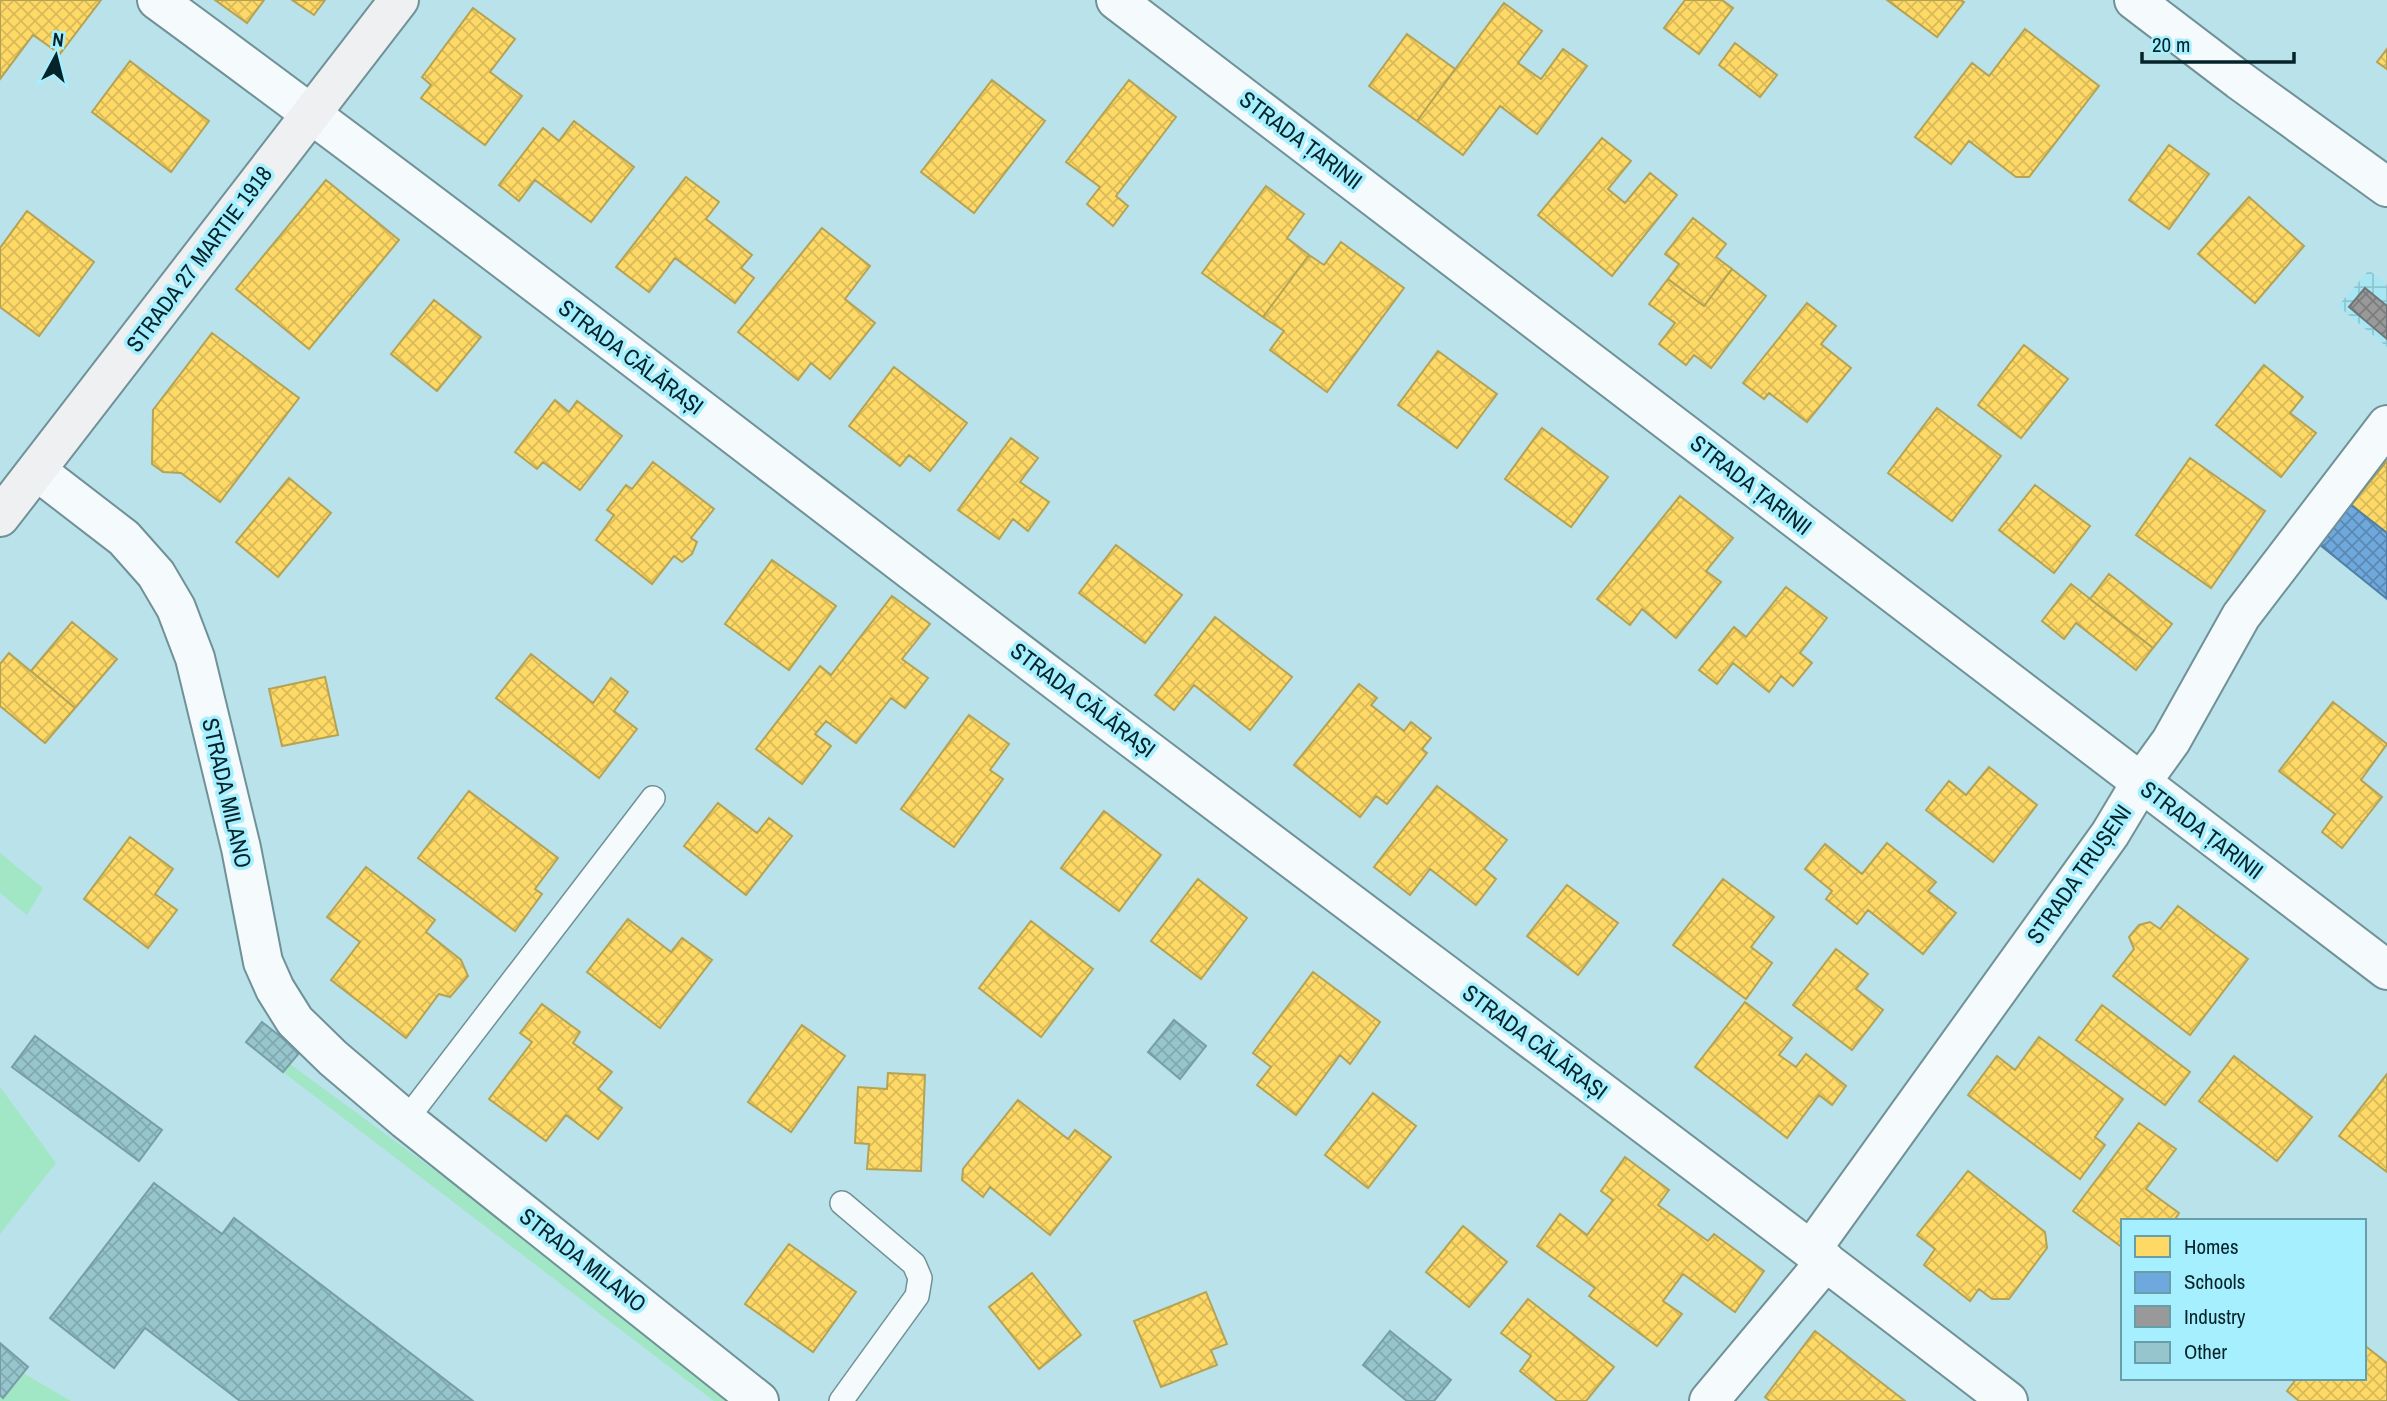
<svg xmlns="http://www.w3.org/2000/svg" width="2387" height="1401" font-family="'Archivo Narrow',sans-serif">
	<defs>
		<pattern id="industrial-grid" width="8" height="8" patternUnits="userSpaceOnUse" patternTransform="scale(1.75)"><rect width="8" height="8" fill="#a7e6f3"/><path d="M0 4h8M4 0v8" fill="none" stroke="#8ec5d0"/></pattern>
		<pattern id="homes-cross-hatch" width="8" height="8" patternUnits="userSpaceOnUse" patternTransform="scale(1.75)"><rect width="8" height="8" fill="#ffd966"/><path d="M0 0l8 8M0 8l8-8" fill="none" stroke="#d9ba59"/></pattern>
		<pattern id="schools-cross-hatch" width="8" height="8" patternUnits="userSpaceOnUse" patternTransform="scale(1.75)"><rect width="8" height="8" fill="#6fa8dc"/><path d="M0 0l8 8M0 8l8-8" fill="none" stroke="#5989b3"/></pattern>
		<pattern id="industry-cross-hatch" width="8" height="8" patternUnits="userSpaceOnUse" patternTransform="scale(1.75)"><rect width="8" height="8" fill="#999"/><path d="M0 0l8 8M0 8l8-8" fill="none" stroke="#7b7d7d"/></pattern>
		<pattern id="building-cross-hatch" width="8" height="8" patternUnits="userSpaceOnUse" patternTransform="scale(1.75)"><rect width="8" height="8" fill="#96c5cd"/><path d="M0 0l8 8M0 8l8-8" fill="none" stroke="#80a9b0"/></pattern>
	</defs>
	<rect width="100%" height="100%" fill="#bae2ea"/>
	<!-- industrial -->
	<path fill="url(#industrial-grid)" d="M2369 270 2387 285V347L2338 306Z"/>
	<!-- garden -->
	<path fill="#a1e6c5" d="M0 853 43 888 27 915 0 893Z
		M290 1064 534 1243 738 1401H714L283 1072Z
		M0 1087 56 1163 0 1234Z
		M23 1373 71 1401H0V1395L3 1397Z"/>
	<!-- homes -->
	<path fill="url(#homes-cross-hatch)" stroke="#b4a354" stroke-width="2" d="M0 0H101L60 54 33 35 0 79Z
		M215 0H264L247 23Z
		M292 0H325L314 15Z
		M1685 0H1722L1733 8 1699 54 1664 28Z
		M1887 0H1961L1964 2 1937 37Z
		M1504 3 1542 31 1518 63 1541 79 1563 49 1587 66 1537 134 1500 106 1463 155 1417 121Z
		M473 8 515 39 490 72 522 96 485 145 421 98 431 85 422 77Z
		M2025 29 2099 86 2029 177H2016L1969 141 1951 164 1915 137 1972 63 1989 76Z
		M1407 34 1455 69 1417 121 1369 86Z
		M1735 43 1777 75 1760 97 1719 65Z
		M2387 49V69L2377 62Z
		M130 61 209 121 171 172 92 112Z
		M992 80 1045 121 974 213 921 172Z
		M1129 80 1176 117 1116 196 1128 206 1113 226 1087 204 1100 187 1066 162Z
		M574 121 634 167 591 222 535 180 519 201 499 185 543 128 559 141Z
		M1602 138 1631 161 1608 189 1625 203 1650 173 1677 195 1612 276 1538 215Z
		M2169 145 2209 174 2169 229 2129 200Z
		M686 177 719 202 706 219 752 255 741 268 754 278 735 303 675 258 649 292 616 267Z
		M326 180 399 240 309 349 236 289Z
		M1266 186 1304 214 1287 238 1309 255 1263 317 1202 273Z
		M2249 197 2304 246 2255 303 2198 254Z
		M27 211 94 262 39 336 0 307V248Z
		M1693 218 1726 244 1716 257 1732 269 1704 306 1668 279 1679 264 1665 254Z
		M822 228 870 266 845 299 875 323 830 379 811 363 798 380 738 332Z
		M1341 242 1404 288 1327 392 1270 350 1284 331 1263 317 1309 255 1324 265Z
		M1732 269 1766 296 1711 368 1694 355 1686 365 1659 344 1675 323 1649 304 1668 279 1704 306Z
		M434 300 481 337 437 391 391 354Z
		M1807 303 1836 326 1821 344 1851 368 1807 422 1769 393 1764 399 1743 383Z
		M212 333 299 398 220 502 181 473 163 472 152 464 153 410Z
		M2024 345 2068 379 2021 438 1978 405Z
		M1438 351 1497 394 1457 448 1398 405Z
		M2264 365 2303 397 2290 413 2316 433 2281 477 2216 425Z
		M894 367 967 423 930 471 909 455 900 466 849 426Z
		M555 400 569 412 577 401 622 436 580 490 543 462 537 469 515 452Z
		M1937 408 2001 456 1952 521 1888 473Z
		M1542 428 1608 477 1571 527 1505 479Z
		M1011 438 1038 458 1020 482 1049 502 1028 531 1013 519 999 539 958 510Z
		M2190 458 2265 511 2211 588 2136 535Z
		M2387 461V533L2351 505Z
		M653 462 714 509 691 538 697 542 692 554 682 562 674 556 652 584 596 540 614 515 607 510 626 485 632 489Z
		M289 478 331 513 278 577 236 542Z
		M2035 485 2090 526 2054 573 1999 530Z
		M1680 496 1733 538 1706 571 1721 582 1676 638 1642 609 1630 625 1597 599Z
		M1116 545 1182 595 1145 643 1079 593Z
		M772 560 836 606 789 670 725 624Z
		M2109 574 2172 624 2153 648 2090 599Z
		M2071 584 2153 648 2136 670 2076 623 2064 639 2042 621Z
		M1786 587 1827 618 1800 653 1812 663 1793 686 1781 676 1769 692 1733 663 1717 684 1699 670 1734 627 1746 637Z
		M892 596 930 624 902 659 928 678 905 708 891 698 856 743 826 721 815 734 831 746 802 784 756 749 820 666 831 675Z
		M1215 617 1292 677 1250 730 1194 685 1174 710 1155 695Z
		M72 622 117 659 75 708 31 671Z
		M9 653 75 708 45 743 0 706V664Z
		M531 654 593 703 611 678 628 692 614 711 637 729 599 778 496 698Z
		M325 677 338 735 282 746 269 689Z
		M1359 684 1377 698 1371 705 1404 731 1411 722 1431 738 1422 749 1427 753 1387 804 1376 796 1360 817 1294 765Z
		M2333 702 2387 744 2361 780 2382 797 2342 848 2322 832 2335 814 2279 771Z
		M969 715 1009 744 990 770 1003 779 954 847 901 809Z
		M1989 767 2037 805 1993 862 1926 810 1949 781 1966 795Z
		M1437 786 1507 840 1484 869 1496 879 1476 905 1430 869 1410 895 1374 867Z
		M469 791 558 858 535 889 542 894 515 931 418 858Z
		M718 803 757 833 769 818 792 836 746 895 684 846Z
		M1104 811 1161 855 1119 911 1061 868Z
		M130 837 173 869 155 894 177 910 148 948 84 899Z
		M1887 843 1936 882 1928 891 1956 913 1923 954 1868 910 1857 924 1826 899 1832 891 1805 869 1825 844 1862 874Z
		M366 867 435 920 426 932 461 960 468 976 450 997 439 994 406 1038 331 980 360 942 327 917Z
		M1198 879 1247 918 1201 979 1151 941Z
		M1723 879 1774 917 1751 947 1772 963 1746 999 1673 945Z
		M1567 885 1618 923 1578 975 1527 936Z
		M2178 906 2248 959 2190 1035 2113 976 2134 949 2129 937 2139 925 2150 922 2160 929Z
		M628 919 671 952 682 938 712 960 660 1028 587 972Z
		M1031 921 1093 969 1041 1037 979 988Z
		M1836 949 1868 974 1856 989 1883 1010 1852 1050 1793 1005Z
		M1313 972 1380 1022 1350 1064 1340 1055 1296 1115 1257 1085 1271 1067 1253 1053Z
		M1745 1002 1792 1038 1779 1055 1796 1067 1806 1054 1846 1086 1832 1105 1819 1095 1787 1138 1695 1067Z
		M542 1004 580 1032 573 1043 612 1072 598 1089 622 1108 598 1139 566 1115 546 1141 489 1099 532 1042 520 1033Z
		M2102 1005 2190 1072 2165 1105 2076 1040Z
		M802 1025 845 1056 791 1132 748 1102Z
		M2039 1037 2123 1099 2095 1137 2105 1145 2080 1179 1968 1095 1997 1056 2015 1070Z
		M2234 1056 2312 1117 2277 1161 2199 1101Z
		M888 1073 925 1075 921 1171 867 1169 869 1144 855 1143 858 1087 887 1089Z
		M2387 1074V1172L2339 1136Z
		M1373 1093 1416 1126 1368 1188 1325 1155Z
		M1018 1100 1068 1139 1075 1130 1111 1157 1050 1235 990 1187 983 1197 962 1180 963 1169Z
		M2139 1123 2176 1149 2146 1189 2179 1213 2174 1221H2123V1248L2073 1211Z
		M1625 1157 1669 1190 1658 1205 1708 1241 1714 1234 1764 1271 1735 1312 1683 1274 1663 1301 1682 1314 1657 1346 1589 1296 1595 1288 1537 1246 1560 1214 1587 1235 1613 1200 1601 1191Z
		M1968 1171 2045 1232 2047 1248 2009 1299H1992L1979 1289 1970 1301 1924 1265 1935 1249 1917 1235Z
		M1463 1226 1507 1262 1469 1307 1426 1272Z
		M789 1244 856 1292 813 1352 745 1304Z
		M1032 1273 1081 1335 1039 1369 989 1307Z
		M1206 1292 1227 1344 1211 1350 1217 1365 1161 1387 1134 1321Z
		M1528 1299 1614 1367 1586 1401H1557L1520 1371 1531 1356 1501 1333Z
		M1815 1331 1905 1401H1770L1765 1397Z
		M2364 1345 2387 1363V1401H2299L2287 1391 2297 1378H2364Z"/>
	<!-- schools -->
	<path fill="url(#schools-cross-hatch)" stroke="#4f80a7" stroke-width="2" d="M2351 505 2387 533V599L2319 544Z"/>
	<!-- industry -->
	<path fill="url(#industry-cross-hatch)" stroke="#6d7678" stroke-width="2" d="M2365 288 2387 306V339L2349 307Z"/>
	<!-- building -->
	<path fill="url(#building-cross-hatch)" stroke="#779ea5" stroke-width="2" d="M1174 1020 1206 1046 1180 1079 1148 1052Z
		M262 1022 300 1052 283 1072 246 1042Z
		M35 1036 162 1130 139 1161 12 1067Z
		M154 1183 222 1234 234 1218 473 1401H240L145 1328 114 1368 50 1318Z
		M1390 1331 1451 1380 1434 1401H1407L1363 1365Z
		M0 1343 28 1367 3 1398 0 1395Z"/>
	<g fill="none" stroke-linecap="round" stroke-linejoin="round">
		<!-- service casing -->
		<g stroke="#709197" stroke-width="26">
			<path id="service" d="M406 1120 653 798
				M841 1401 917 1296 920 1278 914 1264 842 1203"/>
		</g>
		<!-- minor casing -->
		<g stroke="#709197" stroke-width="42">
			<path id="minor" d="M157 0C461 223 759 455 1059 683 1375 923 1694 1159 2008 1401
				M2134 0 2239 80 2387 187
				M37 471 124 538 156 574 176 608 195 658 241 848 263 962 275 989 295 1021 333 1058 406 1120 759 1401
				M1811 1250 2110 834 2140 784 2171 741 2241 616 2387 425
				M1709 1401 1826 1261"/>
		</g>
		<!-- tertiary casing -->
		<g stroke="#709197" stroke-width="42">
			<path id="tertiary" d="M1116 0 2387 970"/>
		</g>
		<!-- secondary casing -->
		<g stroke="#709197" stroke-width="42">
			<path id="secondary" d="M0 517 399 0"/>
		</g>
		<!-- service -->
		<use href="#service" stroke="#f5fbfc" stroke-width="23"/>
		<!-- minor -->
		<use href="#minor" stroke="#f5fbfc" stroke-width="38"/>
		<!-- tertiary -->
		<use href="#tertiary" stroke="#f5fbfc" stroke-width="38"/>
		<!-- secondary -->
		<use href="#secondary" stroke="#eef0f1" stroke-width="38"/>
	</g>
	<g text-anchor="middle" stroke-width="7" stroke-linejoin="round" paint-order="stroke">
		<!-- street labels -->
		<g font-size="23" fill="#05242a" stroke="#a6effe">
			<text transform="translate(1301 140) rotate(37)" y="8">STRADA ȚARINII</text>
			<text transform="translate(199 259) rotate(-53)" y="8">STRADA 27 MARTIE 1918</text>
			<text transform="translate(631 357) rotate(37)" y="8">STRADA CĂLĂRAȘI</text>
			<text transform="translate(1751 485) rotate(38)" y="8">STRADA ȚARINII</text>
			<text transform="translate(1083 700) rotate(37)" y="8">STRADA CĂLĂRAȘI</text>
			<text transform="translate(227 793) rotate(77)" y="8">STRADA MILANO</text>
			<text transform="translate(2202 830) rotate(37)" y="8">STRADA ȚARINII</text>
			<text transform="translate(2079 874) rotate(-55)" y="8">STRADA TRUȘENI</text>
			<text transform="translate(1535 1042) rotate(37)" y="8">STRADA CĂLĂRAȘI</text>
			<text transform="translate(583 1260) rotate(38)" y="8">STRADA MILANO</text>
		</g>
	</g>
	<!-- legend -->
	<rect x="2121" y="1219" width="245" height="161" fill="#a6effe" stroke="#669ea9" stroke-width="2"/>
	<rect x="2135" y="1236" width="35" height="21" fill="#ffd966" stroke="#669ea9" stroke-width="2"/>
	<text x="2184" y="1254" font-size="21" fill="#05242a">Homes</text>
	<rect x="2135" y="1272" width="35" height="21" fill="#6fa8dc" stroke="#669ea9" stroke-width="2"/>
	<text x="2184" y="1289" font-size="21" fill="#05242a">Schools</text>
	<rect x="2135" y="1306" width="35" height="21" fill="#999999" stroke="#669ea9" stroke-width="2"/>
	<text x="2184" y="1324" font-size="21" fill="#05242a">Industry</text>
	<rect x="2135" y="1342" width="35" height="21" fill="#96c5cd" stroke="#669ea9" stroke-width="2"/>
	<text x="2184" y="1359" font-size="21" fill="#05242a">Other</text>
	<!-- north arrow -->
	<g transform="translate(56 56) rotate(7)" stroke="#a6effe" stroke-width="5" paint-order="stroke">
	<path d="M0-5L12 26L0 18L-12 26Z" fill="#05242a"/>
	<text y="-10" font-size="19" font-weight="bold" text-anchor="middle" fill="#05242a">N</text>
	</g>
	<!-- scale -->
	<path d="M2142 52v10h152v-10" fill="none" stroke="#05242a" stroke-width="3.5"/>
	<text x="2152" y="52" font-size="21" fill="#05242a" stroke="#a6effe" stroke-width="5" paint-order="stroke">20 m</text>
</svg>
